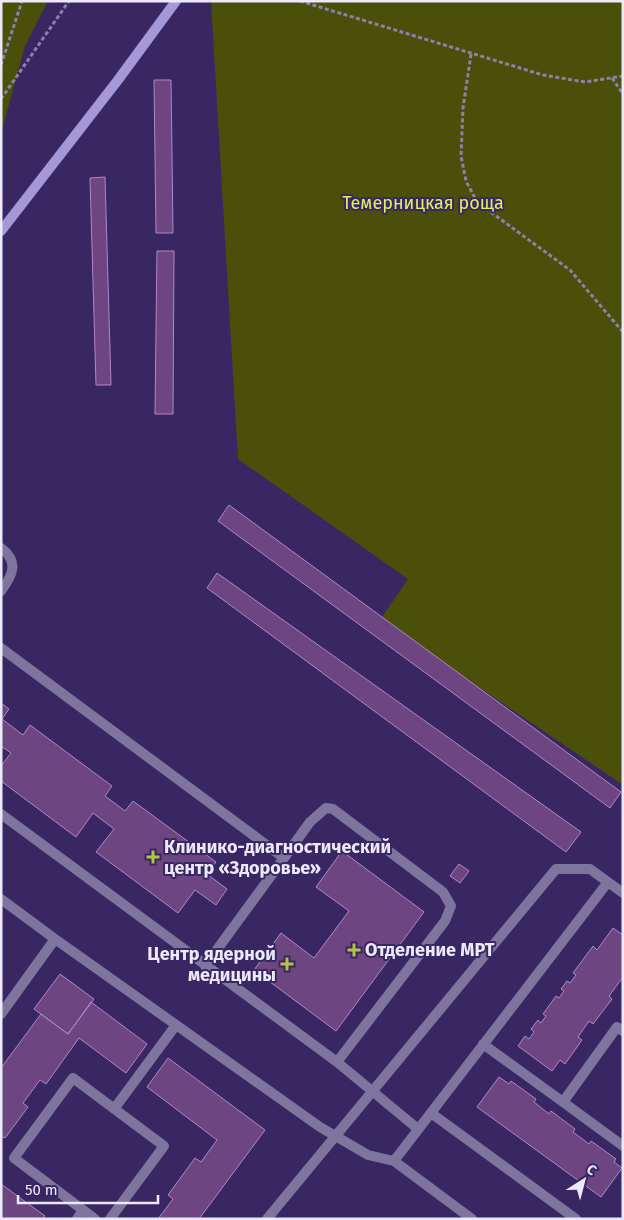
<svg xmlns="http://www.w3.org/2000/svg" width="624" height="1220" font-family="'Fira Sans',sans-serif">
	<rect width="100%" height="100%" fill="#392764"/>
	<!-- green -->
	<path fill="#4a4f09" d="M1 1H48L25 46 1 134Z
		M211 1H623V785L380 620 408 579 238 459Z"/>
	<!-- building -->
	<path fill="#6d4581" stroke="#b287c8" d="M154 80H171L173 233H156Z
		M105 177 111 385H96L90 178Z
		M157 251H174L173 414H155Z
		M229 505 621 792 610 808 218 521Z
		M217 573 581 832 566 852 207 588Z
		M1 703 9 709 2 719 23 735 30 725 112 786 105 796 125 811 133 801 216 862 207 874 227 889 216 905 195 890 178 913 96 852 114 829 93 813 76 837 1 781V766L11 753 1 746Z
		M342 851 424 912 336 1031 254 970 281 933 314 958 349 911 316 887Z
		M459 864 469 871 460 883 450 876Z
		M613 928 623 935V977L609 996 612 999 593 1024 589 1021 578 1037 582 1040 565 1064 560 1060 552 1071 518 1046 525 1036 529 1039 534 1032 531 1029 538 1020 541 1023 546 1016 543 1014 556 996 559 998 564 991 561 989 567 981 570 983 576 975 573 973 593 946 597 950Z
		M60 974 94 999 68 1034 34 1009Z
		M91 1002 147 1044 126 1073 79 1038 46 1084 40 1080 23 1103 28 1107 5 1138 1 1136V1068L41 1014 68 1034Z
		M168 1058 265 1130 199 1219H158L173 1199 168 1195 195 1158 201 1162 217 1140 147 1087Z
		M499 1077 509 1084 511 1081 536 1099 534 1102 549 1114 551 1111 575 1129 573 1132 589 1144 591 1141 616 1159 614 1162 622 1168 601 1197 477 1107Z
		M1 1184 45 1216 43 1219H1Z"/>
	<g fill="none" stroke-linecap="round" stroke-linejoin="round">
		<!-- path -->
		<path stroke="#8c81a9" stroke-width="3" stroke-dasharray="4 2.5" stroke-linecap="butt" d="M300 1 543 75 585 82 623 76
			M471 54 463 108 461 156 466 181 477 202 570 270 623 332
			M1 65 22 1
			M612 78 623 94
			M1 99 69 1"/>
		<!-- lane -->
		<path stroke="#7d759d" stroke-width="10" d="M1 548C20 562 12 576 1 591
			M1 648 284 858 205 966
			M1 814 337 1062 418 1129
			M284 858 310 822 326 808 333 809 443 892 451 906 445 921 337 1062
			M1 899 55 939 320 1127 368 1155 394 1161 472 1219
			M1 1014 55 939
			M623 1031 617 1027 563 1102 623 1146
			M483 1044 563 1102
			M114 1109 176 1025
			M431 1113 576 1219
			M394 1161 608 882
			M77 1219 83 1210
			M95 1219 14 1158 73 1078 164 1146 110 1219
			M267 1219 556 869H590L623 893"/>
		<!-- secondary -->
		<path stroke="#a598d8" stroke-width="10" d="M1 231 118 80 176 1"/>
	</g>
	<!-- markers -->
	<g fill="#b7c147" stroke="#392764" stroke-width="2">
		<path d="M150.5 849.5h5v5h5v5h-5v5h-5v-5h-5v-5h5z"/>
		<path d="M351.5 942.5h5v5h5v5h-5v5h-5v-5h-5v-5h5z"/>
		<path d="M284.5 956.5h5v5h5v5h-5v5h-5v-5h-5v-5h5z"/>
	</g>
	<g text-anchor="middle" stroke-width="4" stroke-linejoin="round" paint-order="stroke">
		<!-- park labels -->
		<g font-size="18" fill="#e3ef5c" stroke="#392764">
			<text x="423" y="209">Темерницкая роща</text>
		</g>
		<!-- poi labels -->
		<g font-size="18" font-weight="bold" fill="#ece9f9" stroke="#392764" text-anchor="start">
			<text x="164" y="853">Клинико-диагностический<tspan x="164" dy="21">центр «Здоровье»</tspan></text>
			<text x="365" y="956">Отделение МРТ</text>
			<text x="276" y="960" text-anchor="end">Центр ядерной<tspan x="276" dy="21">медицины</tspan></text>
		</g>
	</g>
	<!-- border -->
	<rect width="624" height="1220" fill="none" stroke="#ece9f9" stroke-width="5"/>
	<!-- north arrow -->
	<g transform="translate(584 1180) rotate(36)" stroke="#392764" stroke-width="4" paint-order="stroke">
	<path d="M0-4L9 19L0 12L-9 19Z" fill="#ece9f9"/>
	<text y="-8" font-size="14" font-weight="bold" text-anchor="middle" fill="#ece9f9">С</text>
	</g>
	<!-- scale -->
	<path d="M18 1195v8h140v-8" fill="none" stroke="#ece9f9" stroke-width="2.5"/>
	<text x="25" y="1195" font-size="15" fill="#ece9f9" stroke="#392764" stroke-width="4" paint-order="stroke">50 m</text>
</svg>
